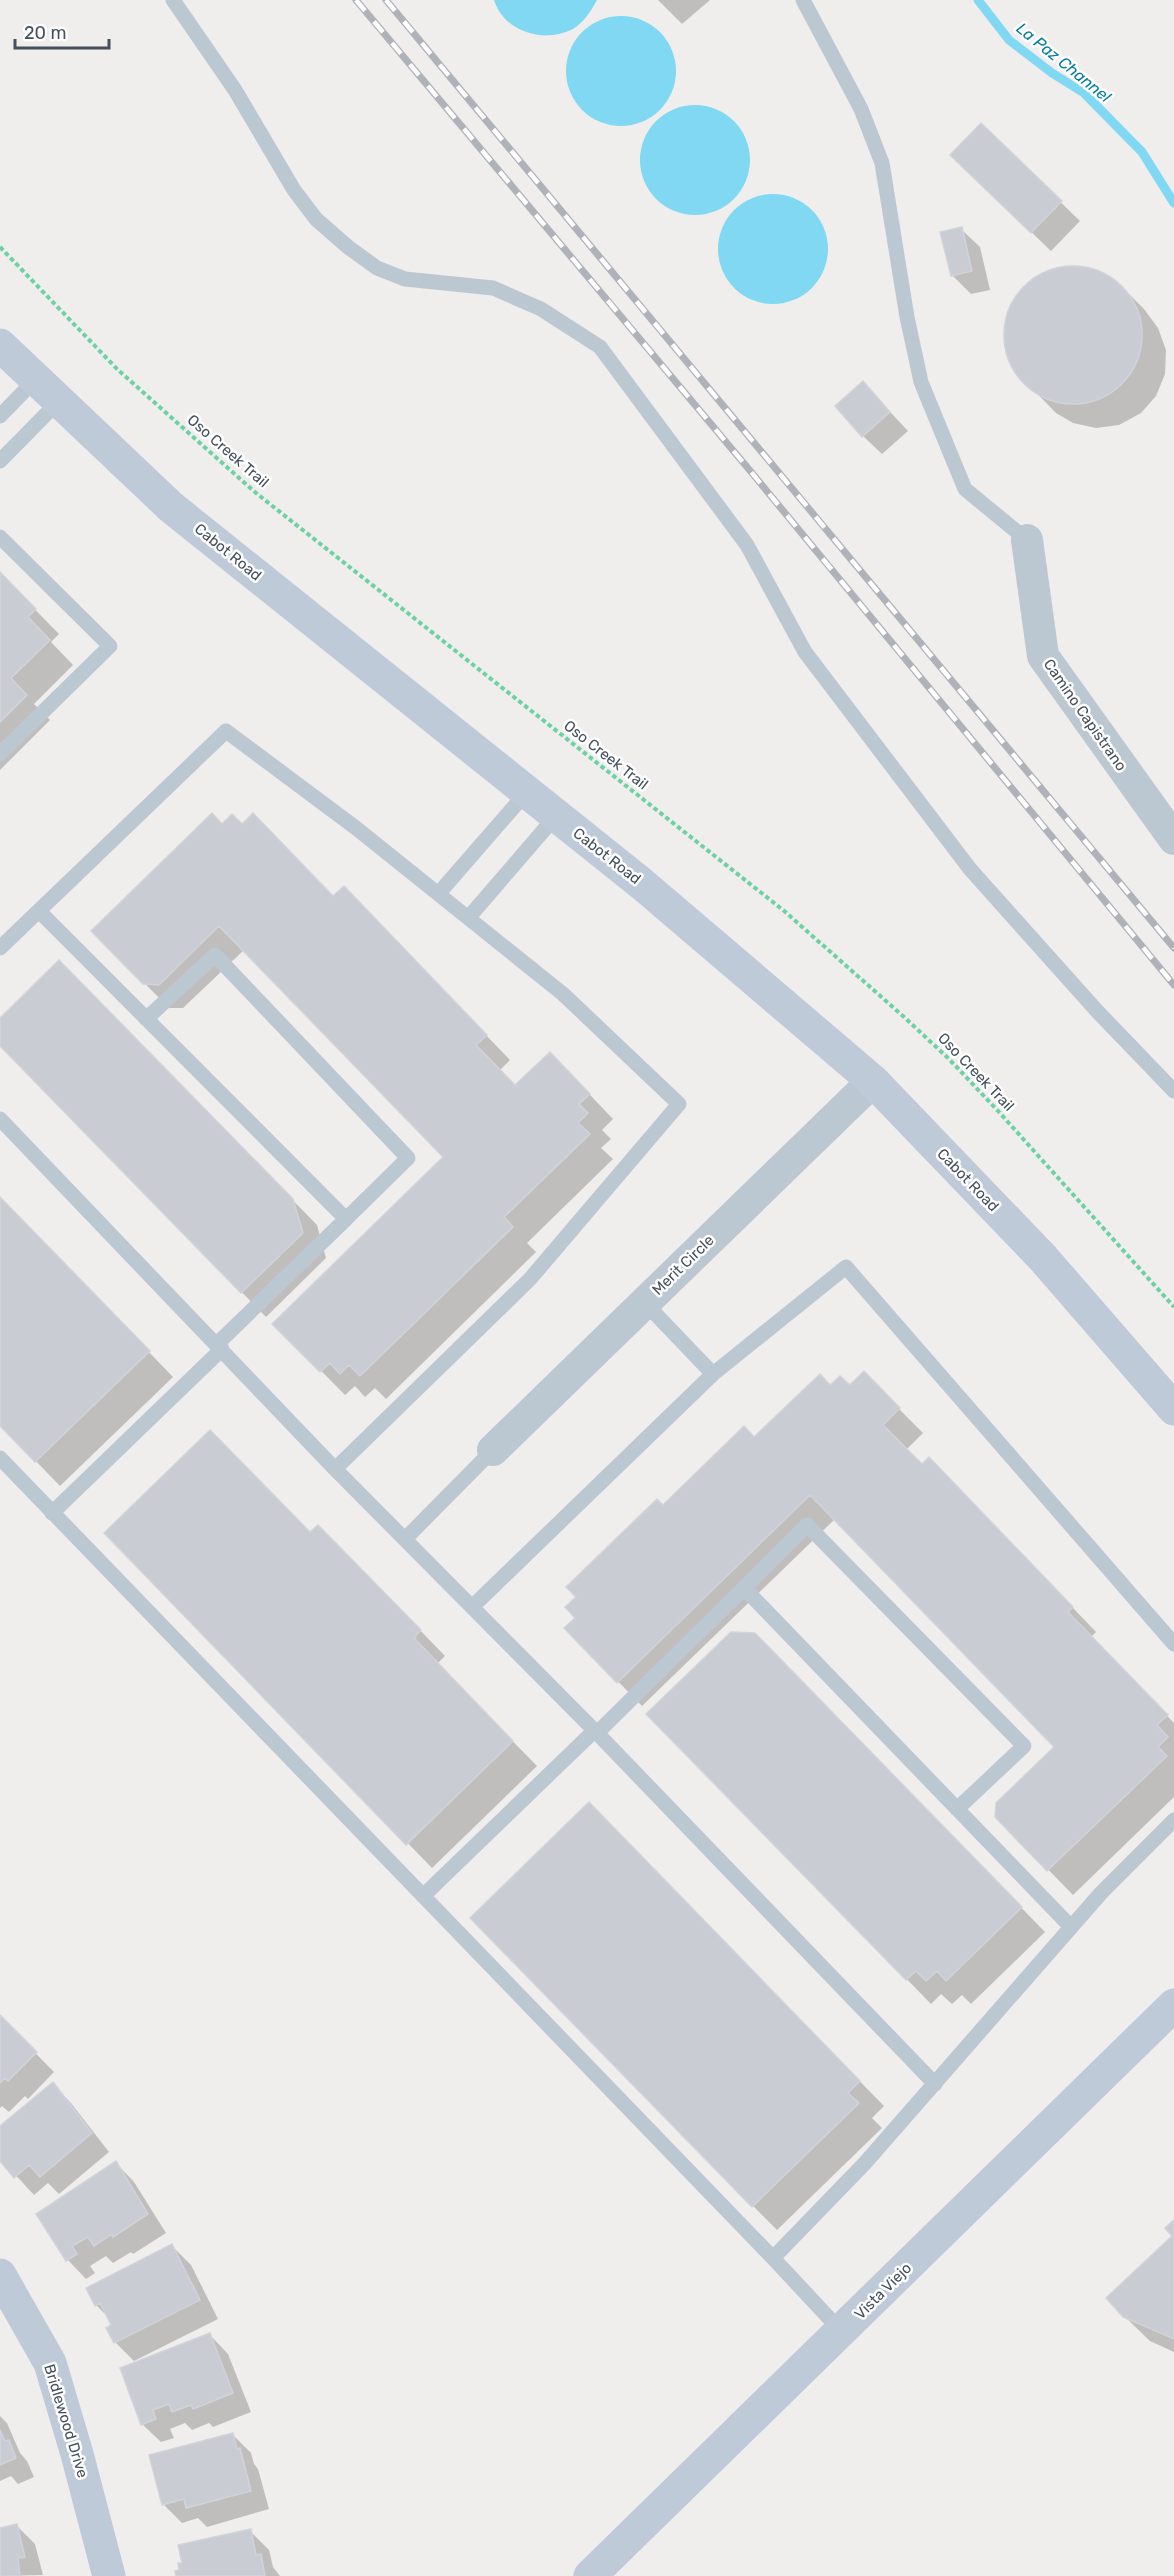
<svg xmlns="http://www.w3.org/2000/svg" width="1174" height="2576" font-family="Rubik,sans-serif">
	<rect width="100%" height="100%" fill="#f0eded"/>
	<!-- water -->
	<path fill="#81d8f2" d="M494 0H597C591 11 584 22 573 29 544 44 504 32 494 0Z
		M566 71a55 55 0 1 1 110 0a55 55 0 1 1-110 0Z
		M640 160a55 55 0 1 1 110 0a55 55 0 1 1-110 0Z
		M718 249a55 55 0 1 1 110 0a55 55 0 1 1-110 0Z"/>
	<!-- shadow -->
	<path fill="#0003" d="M658 0H710L682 24Z
		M981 125 1080 221 1051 251 971 174Z
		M961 229 980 247 990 290 971 294 952 275Z
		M1076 267 1099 272 1119 284 1144 309 1158 328 1166 350 1165 374 1156 396 1141 413 1119 425 1096 428 1073 423 1056 413 1017 373 1008 355 1005 334 1009 314 1018 296 1031 282 1052 270Z
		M863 383 908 431 882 454 863 436Z
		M0 574 59 634 51 642 73 665 34 704 50 720 0 770Z
		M222 826 334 897 368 912 510 1060 499 1071 516 1087 574 1078 613 1119 602 1130 611 1139 601 1148 613 1159 527 1243 536 1252 386 1399 375 1388 365 1397 355 1386 345 1395 275 1324 445 1157 244 950 183 1008H169L93 931Z
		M84 986 317 1225 326 1258 266 1317 0 1044V1020Z
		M0 1198 173 1377 60 1486 0 1424Z
		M864 1374 923 1433 906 1450 922 1466 954 1484 1096 1632 1091 1637 1174 1723V1797L1073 1895 997 1817 1056 1747 835 1519 642 1706 566 1628 577 1618 663 1507 754 1439 831 1387H850Z
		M106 1533 310 1534 343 1551 445 1656 437 1664 537 1766 432 1868Z
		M779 1659 1045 1932 971 2004 962 1995 952 2004 941 1994 931 2004 648 1714Z
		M613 1829 884 2106 872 2118 882 2128 777 2230 753 2206Z
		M0 2017 54 2072 28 2099 25 2096 9 2112 2 2106 0 2108Z
		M53 2084 71 2103 109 2152 59 2194 48 2183 34 2195 0 2158V2128Z
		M116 2163 134 2182 166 2233 133 2254 131 2252 113 2263 106 2256 90 2266 95 2273 86 2279 68 2260 38 2214Z
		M1174 2237V2352L1150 2341 1124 2316Z
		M172 2246 191 2265 218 2319 134 2361 115 2342 110 2319 96 2305Z
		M210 2335 228 2354 251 2412 213 2427 209 2423 192 2430 185 2423 170 2429 174 2438 161 2442 142 2424Z
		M0 2416 7 2423 20 2453 27 2461 34 2477 18 2484 11 2476 0 2481Z
		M232 2434 251 2453 254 2464 258 2469 269 2509 207 2527 198 2518 182 2523 163 2504Z
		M16 2525 35 2544 43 2575 0 2576V2530Z
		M250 2531 269 2550 273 2567 280 2576H178Z"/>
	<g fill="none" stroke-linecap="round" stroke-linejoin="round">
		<!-- stream -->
		<path stroke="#81d8f2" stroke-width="9" d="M978 0 1009 40 1052 73 1084 93 1142 152 1174 203"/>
	</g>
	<!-- building -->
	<path fill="#c9ccd3" stroke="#d1d3da" stroke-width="1.5" d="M981 123 1062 201 1031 233 950 155Z
		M962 227 972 271 951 276 940 232Z
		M1004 335a69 69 0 1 1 138 0a69 69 0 1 1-138 0Z
		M863 381 890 412 862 437 835 406Z
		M0 572 36 609 28 617 50 640 11 678 27 695 0 722Z
		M212 813 222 824 232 814 242 824 253 813 333 896 344 886 487 1035 476 1045 515 1085 550 1052 590 1094 579 1104 588 1113 578 1123 590 1134 504 1217 513 1227 360 1376 349 1365 340 1374 330 1363 320 1372 272 1324 443 1157 219 926 159 985 143 984 91 931Z
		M59 960 293 1199 303 1233 241 1293 0 1046V1018Z
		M0 1197 150 1351 35 1462 0 1426Z
		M864 1371 900 1408 883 1425 922 1464 929 1457 1073 1607 1068 1612 1168 1715 1157 1725 1168 1737 1158 1747 1167 1756 1047 1871 995 1817 996 1803 1054 1747 810 1495 617 1683 564 1628 575 1618 565 1607 576 1597 566 1587 657 1499 663 1505 744 1426 754 1437 820 1374 830 1385 840 1376 850 1385Z
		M210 1430 310 1532 318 1525 421 1630 414 1638 513 1741 406 1845 104 1533Z
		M731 1632 755 1633 1022 1907 946 1981 937 1971 926 1981 916 1971 906 1980 646 1714Z
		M589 1802 860 2081 848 2093 859 2103 752 2207 470 1918Z
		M0 2015 37 2052 8 2081 5 2078 0 2083Z
		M53 2082 92 2133 40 2177 29 2165 14 2178 0 2161V2126Z
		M116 2161 148 2214 113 2237 112 2234 94 2246 88 2237 72 2246 77 2254 66 2261 36 2214Z
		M1174 2220V2339L1123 2317 1106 2298 1172 2236 1165 2228Z
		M172 2244 200 2300 114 2343 106 2328 111 2325 100 2303 95 2306 86 2288Z
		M210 2333 233 2393 193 2409 191 2405 172 2412 169 2404 153 2410 156 2419 141 2425 120 2368Z
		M0 2430 5 2441 9 2440 16 2458 0 2465Z
		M233 2433 237 2449 240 2448 251 2491 186 2508 184 2499 162 2505 149 2455Z
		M17 2524 25 2557 18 2558 20 2576H0V2528Z
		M251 2529 256 2555 261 2554 265 2576H176L175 2571 179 2570 178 2563H182L178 2545Z"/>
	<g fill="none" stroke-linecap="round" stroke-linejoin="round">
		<!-- path -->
		<path stroke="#6dd2a2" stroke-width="4" stroke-dasharray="4.5 3" stroke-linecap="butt" d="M0 247 118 370 256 493 783 910 903 1016 949 1059 999 1112 1174 1307"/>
		<!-- lane -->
		<path stroke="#bcc8d1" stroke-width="15" d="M173 0 235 90 294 190 316 219 348 247 377 268 405 279 493 288 541 309 600 347 747 545 805 652 970 869 1097 1011 1174 1091
			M803 0 861 109 882 163 907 317 921 382 953 460 965 489 1027 540
			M0 416 36 379
			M0 461 59 401
			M0 537 110 646 0 754
			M439 893 526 793
			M39 911 346 1219 217 1344
			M469 917 556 816
			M0 948 226 731 356 828 563 994 679 1104 530 1279 335 1469
			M146 1019 215 955 408 1158 346 1219
			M0 1119 335 1469 597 1733 935 2084
			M645 1303 713 1374
			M0 1458 773 2258 865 2163 1101 1893 1174 1820
			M52 1513 222 1349
			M405 1539 493 1450
			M744 1588 807 1525 1024 1746 957 1809
			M472 1607 713 1374 846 1267 1174 1644
			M597 1733 744 1588 1071 1927
			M423 1896 594 1731
			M773 2258 842 2332"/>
		<!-- street -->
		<path stroke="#bcc8d1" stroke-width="32" d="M1027 540 1043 656 1174 839
			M493 1450 873 1081"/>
		<!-- secondary -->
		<path stroke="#becad8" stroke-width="33" d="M0 345 171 507 642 884 873 1081 1043 1258 1174 1409
			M0 2275 50 2363 77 2454 109 2576
			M590 2576 1174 2005"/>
		<!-- rail casing -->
		<g stroke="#afb2b8" stroke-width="7">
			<path id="rail" d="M356 0 752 473 1174 985
				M386 0 1174 948"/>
		</g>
		<!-- rail -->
		<use href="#rail" stroke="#fff" stroke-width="4.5" stroke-dasharray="14" stroke-linecap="butt"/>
	</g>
	<g text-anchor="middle" stroke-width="5" stroke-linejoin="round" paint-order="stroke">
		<!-- street labels -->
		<g font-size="15" fill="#44505c" stroke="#fff">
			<text transform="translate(228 451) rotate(41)" y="5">Oso Creek Trail</text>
			<text transform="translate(228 552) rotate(39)" y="5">Cabot Road</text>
			<text transform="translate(1085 715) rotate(55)" y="5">Camino Capistrano</text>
			<text transform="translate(606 755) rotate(38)" y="5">Oso Creek Trail</text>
			<text transform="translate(607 856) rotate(38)" y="5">Cabot Road</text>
			<text transform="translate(976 1072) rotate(46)" y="5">Oso Creek Trail</text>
			<text transform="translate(968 1180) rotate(46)" y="5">Cabot Road</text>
			<text transform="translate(683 1265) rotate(-44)" y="5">Merit Circle</text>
			<text transform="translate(883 2291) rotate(-45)" y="5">Vista Viejo</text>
			<text transform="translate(66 2421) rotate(73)" y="5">Bridlewood Drive</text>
		</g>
		<!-- water labels -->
		<g font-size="16" font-style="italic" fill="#047da1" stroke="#fff">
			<text transform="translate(1064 62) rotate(39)" y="6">La Paz Channel</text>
		</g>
	</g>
	<!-- scale -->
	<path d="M15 39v9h94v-9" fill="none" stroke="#44505c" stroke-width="3"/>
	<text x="24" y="39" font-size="18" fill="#44505c" stroke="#ffffff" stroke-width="4.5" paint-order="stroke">20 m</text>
</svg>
